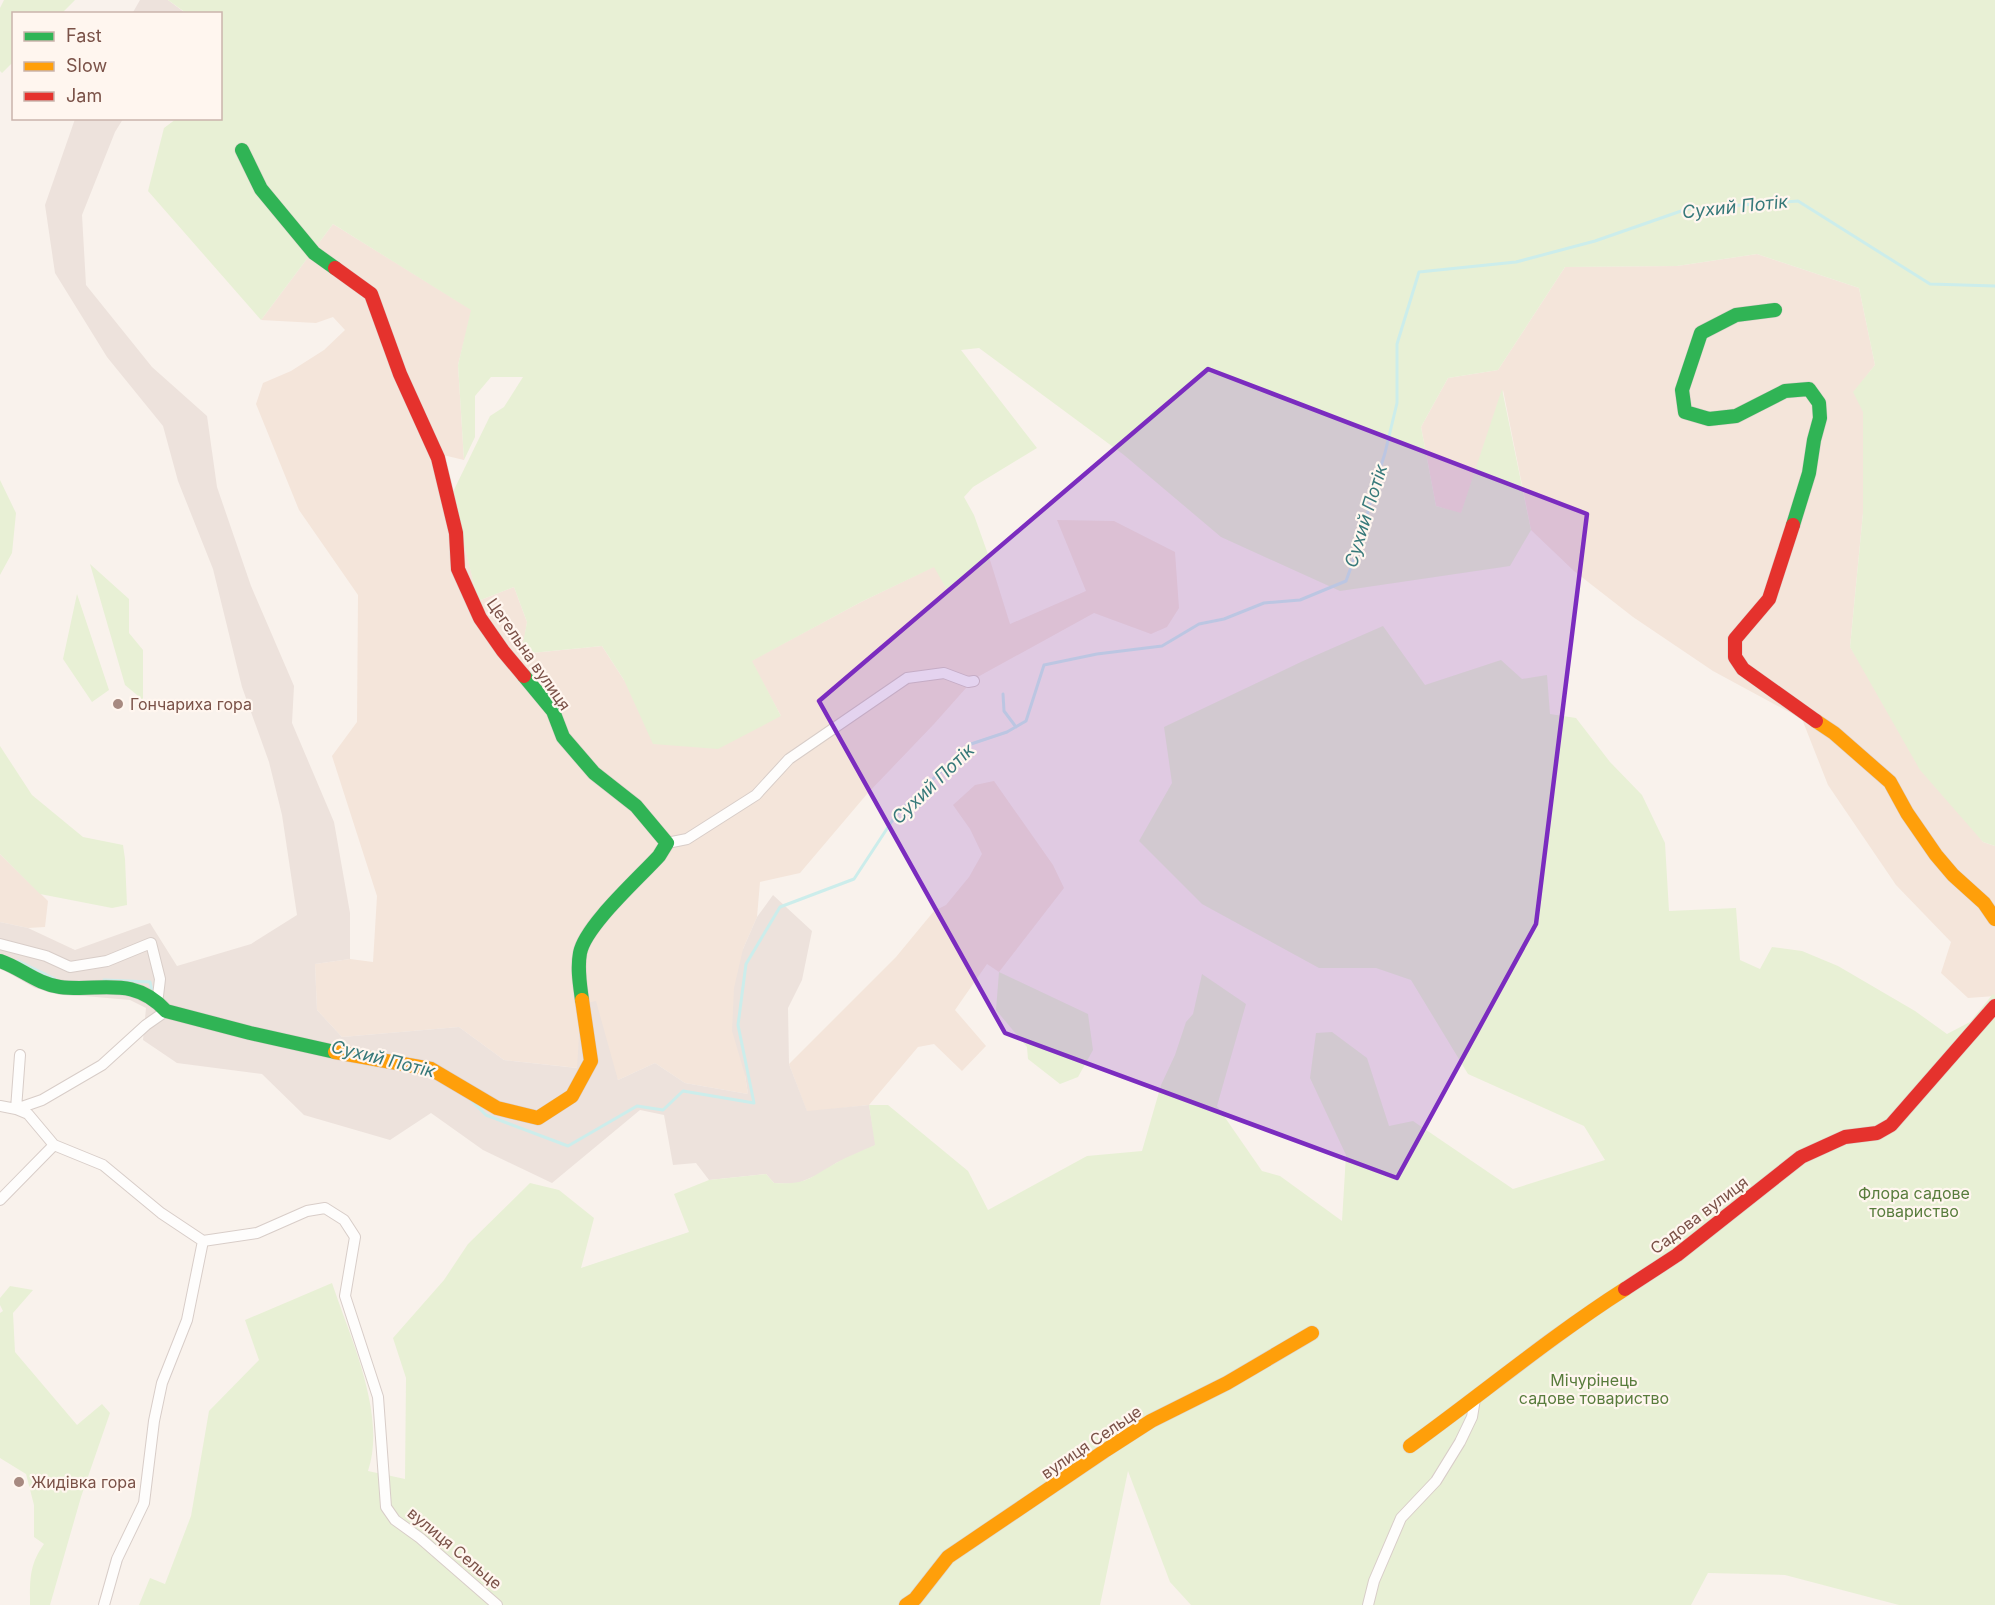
<svg xmlns="http://www.w3.org/2000/svg" width="1995" height="1605" font-family="Inter,sans-serif">
	<rect width="100%" height="100%" fill="#f9f2ec"/>
	<!-- residential -->
	<path fill="#f4e5da" d="M333 224 472 310 458 365 464 460 443 455 478 601 514 587 527 622 522 654 602 646 624 680 781 716 751 661 861 602 935 566 947 590 990 560 1010 624 1086 591 1057 520 1114 521 1175 552 1179 608 1167 627 1151 634 1094 613 974 679 934 724 867 794 800 873 760 882 757 917 743 949 745 1075 748 1094 685 1083 655 1063 618 1080 581 1004 578 1068 504 1060 459 1027 342 1037 317 1010 315 964 350 959 373 962 377 896 332 756 357 722 358 595 299 510 256 404 263 383 291 371 324 350 345 330 333 317 316 323 261 320Z
		M1757 254 1859 288 1875 365 1854 392 1863 411V513L1850 647 1983 842 1995 846V996L1968 998 1941 973 1951 942 1896 885 1828 785 1802 719 1713 671 1633 617 1574 571 1531 530 1503 390 1461 514 1436 506 1421 427 1448 378 1498 370 1565 267 1677 266Z
		M994 781 1053 865 1064 888 999 972 987 964 955 1010 986 1046 962 1071 934 1044 918 1047 869 1105 807 1112 789 1064 896 957 934 911 946 905 969 877 982 854 970 829 953 805 975 785Z
		M0 854 48 901 45 927 28 928 0 922Z"/>
	<!-- industrial -->
	<path fill="#ede2dc" d="M140 0H168L184 12 183 14H132Z
		M75 119H123L115 132 82 215 86 285 152 367 207 416 217 487 251 586 294 686 292 723 334 822 350 913V959L315 964 317 1010 342 1037 459 1027 504 1060 577 1068 581 1004 596 1001 618 1080 655 1063 685 1083 748 1094 745 1075 732 1031 734 988 743 949 757 917 773 895 812 931 802 980 788 1008 789 1064 807 1111 869 1105 876 1145 836 1163 822 1173 796 1184 774 1183 766 1174 709 1180 696 1163 673 1165 664 1115 640 1110 552 1183 483 1150 431 1113 390 1140 304 1115 262 1074 177 1063 143 1040 146 1008 130 1000 73 995 35 988 0 968V922L28 928 75 950 150 923 177 966 251 944 297 915 282 815 269 762 242 687 213 569 178 481 163 426 107 357 55 273 45 205Z"/>
	<!-- green -->
	<path fill="#e8f0d5" d="M4 0H75L62 13 14 14 13 62 2 73 0 71V8Z
		M168 0H1995V846L1983 842 1920 770 1850 647 1863 513V412L1853 392 1875 365 1859 288 1757 254 1677 266 1565 267 1498 370 1448 378 1421 427 1436 506 1461 513 1502 389 1531 530 1510 566 1340 591 1221 537 1124 455 979 348 961 350 1037 448 973 487 964 497 974 515 990 560 947 590 934 567 861 602 752 661 781 716 718 749 653 744 624 680 602 646 521 654 527 622 514 587 478 601 461 532 448 502 490 416 504 407 523 377H491L475 396V437L464 460 458 365 471 310 333 224 261 320 148 191 164 128 176 119 220 118V14L186 13Z
		M0 480 16 513 12 553 0 575Z
		M90 564 129 599V633L143 650V700L125 685Z
		M77 594 109 690 92 702 63 659Z
		M1383 626 1425 685 1501 660 1522 679 1547 675 1550 714 1576 718 1610 762 1642 795 1665 843 1669 911 1736 908 1740 960 1760 969 1772 947 1802 951 1838 966 1915 1011 1947 1034 1970 1022 1993 994 1995 996V1605H1899L1785 1575 1708 1573 1691 1605H1191L1170 1582 1128 1471 1100 1605H139L150 1578 165 1584 191 1516 209 1411 259 1360 245 1320 332 1283C350 1337 387 1415 368 1471L405 1479 406 1378 393 1338 444 1280 468 1244 530 1183 559 1190 594 1218 581 1268 689 1232 674 1194 709 1180 766 1174 774 1183C807 1185 809 1178 836 1163 848 1156 862 1151 875 1145L869 1105H888L968 1171 988 1210 1087 1156 1142 1151 1161 1085 1175 1055 1186 1022 1193 1014 1202 974 1246 1004 1217 1106 1262 1171 1280 1176 1342 1221 1346 1155 1310 1078 1316 1033 1332 1032 1367 1058 1389 1126 1413 1121 1513 1189 1605 1160 1584 1126 1468 1074 1411 980 1376 968H1319L1202 904 1139 841 1172 783 1164 727 1303 661Z
		M0 746 32 795 83 837 123 845 125 859 127 905 112 908 40 894 0 854Z
		M999 972 1088 1014 1093 1050 1078 1077 1060 1084 1028 1059 1027 1047 996 1010Z
		M10 1286 33 1290 13 1313 15 1352 77 1425 102 1404 110 1413 81 1497 50 1605H30C30 1580 29 1565 44 1544L34 1537V1505L26 1474 0 1458V1313L3 1311 0 1305V1298Z"/>
	<g fill="none" stroke-linecap="round" stroke-linejoin="round">
		<!-- stream -->
		<path stroke="#ccedeb" stroke-width="3" d="M1003 694 1004 711 1016 727
			M18 961 55 979
			M104 980 150 982 152 991
			M471 1100 486 1115 568 1146 637 1106 663 1110 683 1091 754 1103 738 1025 746 964 780 907 854 879 896 815 968 745 1007 732 1026 721 1044 665 1097 654 1162 646 1199 624 1224 619 1264 603 1300 600 1346 581 1361 540 1373 491 1385 453 1397 403V344L1419 272 1516 262 1595 241 1687 209 1798 201 1930 284 1995 286"/>
		<!-- street casing -->
		<g stroke="#d8cdc8" stroke-width="12">
			<path id="street" d="M667 843 687 839 756 795 789 759 907 678 944 673 968 682 974 681
				M0 944 46 956 70 967 107 961 151 943 160 979 158 996
				M0 1106 16 1109 28 1114 54 1145 103 1165 161 1213 203 1241 257 1233 307 1211 325 1208 344 1220 355 1237 345 1296 378 1397 386 1507 395 1520 420 1538 497 1605
				M16 1109 42 1100 102 1065 146 1025 166 1011
				M16 1109 20 1055
				M0 1200 54 1145
				M104 1605 117 1559 144 1503 154 1421 162 1383 187 1320 203 1241
				M1368 1605 1374 1581 1401 1518 1436 1481 1460 1442 1472 1417 1475 1399"/>
		</g>
		<!-- fast casing -->
		<g stroke="#daceca" stroke-width="15">
			<path id="fast" d="M242 150 261 189 314 253 335 268
				M1775 310 1736 315 1701 333 1682 390 1685 412 1709 419 1736 416 1785 391 1809 389 1819 403 1820 418 1814 440 1809 473 1793 525
				M524 676 553 711 563 737 594 773 636 806 667 843 659 856C639 878 585 926 580 953 577 969 580 985 582 1000
				M0 961C21 968 37 984 60 987 101 992 133 975 166 1011L250 1033 335 1052"/>
		</g>
		<!-- slow casing -->
		<g stroke="#daceca" stroke-width="15">
			<path id="slow" d="M1816 721 1834 733 1890 782 1907 813 1936 855 1953 875 1984 903 1995 919
				M335 1052 431 1069 497 1108 538 1118 572 1096 591 1061 582 1000
				M1410 1446C1482 1394 1550 1337 1625 1289
				M906 1605 915 1599 948 1557 1106 1450 1151 1421 1227 1383 1312 1333"/>
		</g>
		<!-- jam casing -->
		<g stroke="#daceca" stroke-width="15">
			<path id="jam" d="M335 268 371 294 400 374 438 458 456 533 458 569 480 618 503 651 524 676
				M1793 525 1769 599 1735 639V657L1743 669 1816 721
				M1625 1289 1677 1255 1801 1157 1845 1137 1877 1133 1891 1125 1995 1006"/>
		</g>
		<!-- street -->
		<use href="#street" stroke="#fefdfc" stroke-width="10"/>
		<!-- fast -->
		<use href="#fast" stroke="#30b455" stroke-width="14"/>
		<!-- slow -->
		<use href="#slow" stroke="#ff9f0a" stroke-width="14"/>
		<!-- jam -->
		<use href="#jam" stroke="#e5322d" stroke-width="14"/>
	</g>
	<!-- marked area -->
	<path fill="#7b2cbf" fill-opacity="0.2" stroke="#7b2cbf" stroke-width="4.5" stroke-linejoin="round" d="M1208 369 1587 514 1536 924 1397 1178 1005 1033 819 701Z"/>
	<!-- markers -->
	<g fill="#a78a81" stroke="#fff6ef" stroke-width="2">
		<circle cx="118" cy="704" r="6"/>
		<circle cx="19" cy="1482" r="6"/>
	</g>
	<g text-anchor="middle" stroke-width="4.5" stroke-linejoin="round" paint-order="stroke">
		<!-- street labels -->
		<g font-size="16" fill="#7b5248" stroke="#fff6ef">
			<text transform="translate(529 654) rotate(55)" y="6">Цегельна вулиця</text>
			<text transform="translate(1699 1215) rotate(-37)" y="6">Садова вулиця</text>
			<text transform="translate(1091 1442) rotate(-34)" y="6">вулиця Сельце</text>
			<text transform="translate(455 1548) rotate(40)" y="6">вулиця Сельце</text>
		</g>
		<!-- poi labels -->
		<g font-size="16" fill="#7b5248" stroke="#fff6ef" text-anchor="start">
			<text x="130" y="710">Гончариха гора</text>
			<text x="31" y="1488">Жидівка гора</text>
		</g>
		<!-- park labels -->
		<g font-size="16" fill="#587c3c" stroke="#fff6ef">
			<text x="1914" y="1199">Флора садове<tspan x="1914" dy="18">товариство</tspan></text>
			<text x="1594" y="1386">Мічурінець<tspan x="1594" dy="18">садове товариство</tspan></text>
		</g>
		<!-- water labels -->
		<g font-size="18" font-style="italic" fill="#37797a" stroke="#fff6ef">
			<text transform="translate(1735 207) rotate(-6)" y="6">Сухий Потік</text>
			<text transform="translate(1366 516) rotate(-73)" y="6">Сухий Потік</text>
			<text transform="translate(933 784) rotate(-44)" y="6">Сухий Потік</text>
			<text transform="translate(383 1059) rotate(14)" y="6">Сухий Потік</text>
		</g>
	</g>
	<!-- legend -->
	<rect x="12" y="12" width="210" height="108" fill="#fff6ef" stroke="#cab4ac" stroke-width="1.5"/>
	<rect x="24" y="32" width="30" height="9" fill="#30b455" stroke="#cab4ac" stroke-width="1.5"/>
	<text x="66" y="42" font-size="18" fill="#7b5248">Fast</text>
	<rect x="24" y="62" width="30" height="9" fill="#ff9f0a" stroke="#cab4ac" stroke-width="1.5"/>
	<text x="66" y="72" font-size="18" fill="#7b5248">Slow</text>
	<rect x="24" y="92" width="30" height="9" fill="#e5322d" stroke="#cab4ac" stroke-width="1.5"/>
	<text x="66" y="102" font-size="18" fill="#7b5248">Jam</text>
</svg>
